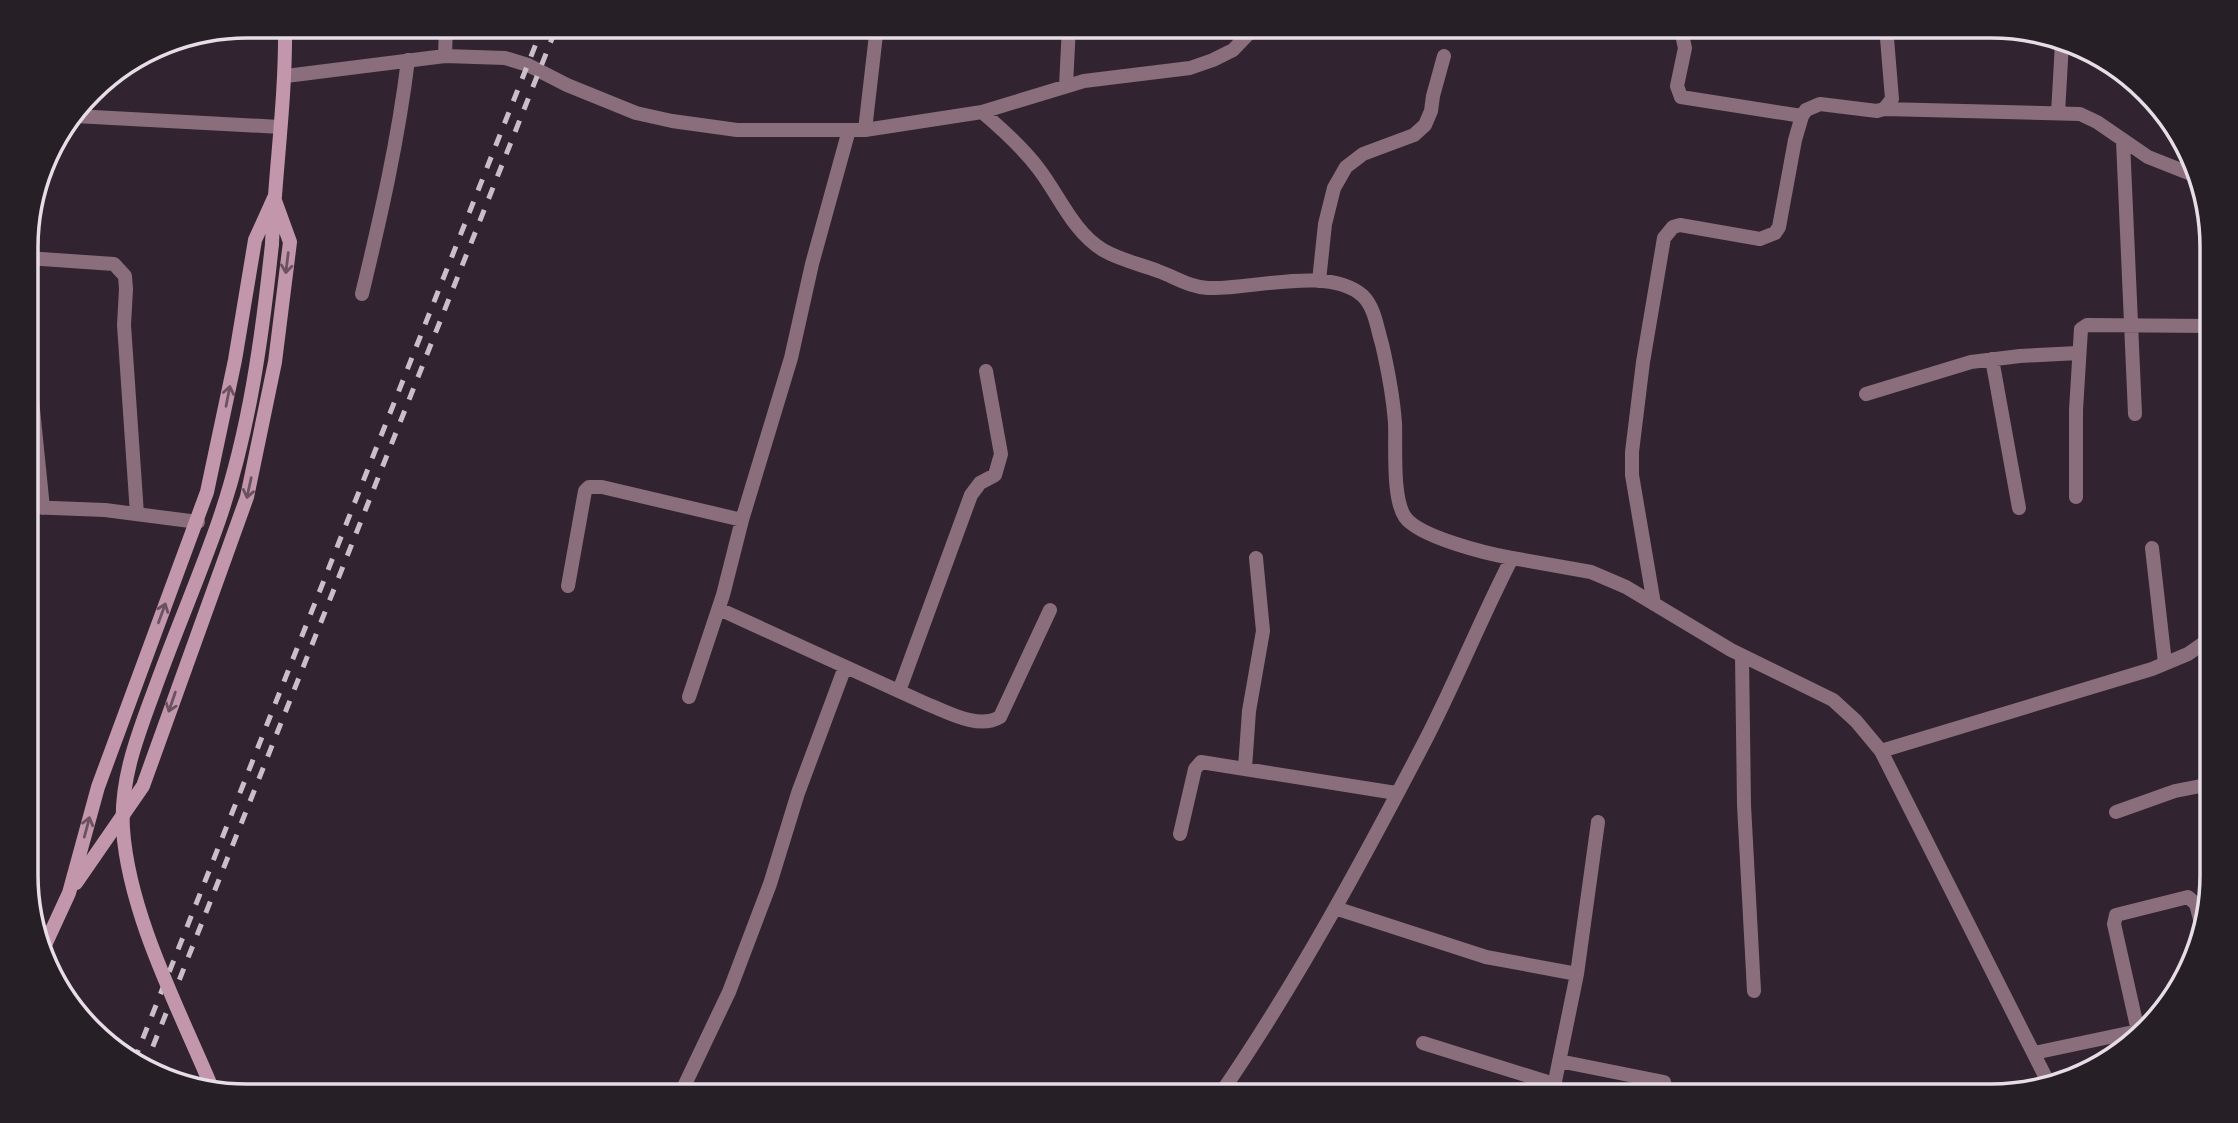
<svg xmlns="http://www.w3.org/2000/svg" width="2238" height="1123" font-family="'Roboto Condensed',sans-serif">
	<rect width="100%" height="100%" fill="#312330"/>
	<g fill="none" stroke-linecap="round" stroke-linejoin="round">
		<!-- street -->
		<path stroke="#8a6e7c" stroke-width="14" d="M1680 26 1685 48 1677 86 1681 97 1802 116
			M445 56 446 26
			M286 76 445 56 505 58 528 65 567 85 636 113 672 121 737 130H865L982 112 1084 81 1190 68 1213 60 1233 50 1256 26
			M1066 86 1069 26
			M1884 109 2080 114 2097 122 2148 157 2191 174
			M982 112C1002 129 1022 147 1038 168 1059 195 1073 232 1103 250 1120 260 1140 264 1158 271 1175 277 1189 287 1208 288 1250 290 1329 265 1363 296 1375 308 1377 328 1382 344 1388 370 1393 396 1395 423 1396 446 1392 498 1405 517 1419 537 1488 554 1512 558 1481 618 1456 681 1425 741 1362 862 1296 984 1219 1096
			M2058 113 2062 43
			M75 116 280 127
			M865 130 877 26
			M2123 141 2135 414
			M27 258 114 264 125 276 126 289 124 325 137 514
			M1319 281 1325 224 1334 188 1346 167 1363 154 1414 135 1425 125 1431 111 1433 96 1444 56
			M362 294C381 215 398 141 408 60
			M1992 359 2019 508
			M28 360 43 508
			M1866 394 1971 362 2020 356 2078 353
			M2076 497V410L2081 329 2087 325 2210 326
			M27 507 105 510 198 522
			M2152 548 2165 663
			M1512 558 1591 572 1626 587 1731 650 1833 700 1856 721 1881 751 2048 1082
			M568 586 585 491 589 487H602L742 520
			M1654 604 1632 475V452L1643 362 1664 238 1673 227 1680 225 1760 239 1775 233 1779 227 1795 140 1802 116 1806 110 1820 104 1877 111 1884 109 1892 99 1886 26
			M719 609 927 704C948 712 978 730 1000 717L1050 610
			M1742 656 1744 805 1754 991
			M899 691 971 495 980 483 995 475 1001 454 986 371
			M689 697 723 595 742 520 791 358 812 264 849 130
			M1881 751 2152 669 2188 654 2211 638
			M1245 768 1249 711 1263 631 1256 558
			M2116 812 2175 791 2211 784
			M1180 834 1195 769 1201 762 1396 793
			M1335 908 1486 957 1577 974 1552 1096
			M1577 974 1598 822
			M2138 1031 2114 924 2116 915 2188 897 2196 904 2201 923
			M1423 1043 1554 1084
			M2034 1053 2138 1031
			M1559 1061 1664 1082
			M679 1097 729 992 770 884 798 793 845 667"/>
		<!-- secondary -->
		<path stroke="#c296ab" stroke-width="14" d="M272 244C275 171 286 99 285 26
			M76 883 143 786 247 497 275 362 290 242 274 198
			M45 945 69 893 98 787 207 492 235 360 255 240 274 198"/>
		<!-- rail -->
		<path stroke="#cabfc9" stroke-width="5" stroke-dasharray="12 12" stroke-linecap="butt" d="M134 1061 543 26
			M144 1069 557 26"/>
		<!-- secondary-bridge -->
		<path stroke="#c296ab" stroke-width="14" d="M212 1088C179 1009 129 915 123 829 120 780 137 737 154 691 174 635 198 580 218 523 249 434 262 338 272 244"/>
	</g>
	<!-- one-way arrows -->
	<defs><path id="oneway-shaft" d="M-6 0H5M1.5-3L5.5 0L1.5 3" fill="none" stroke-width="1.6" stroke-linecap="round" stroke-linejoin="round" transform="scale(1.75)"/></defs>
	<g stroke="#6c5260">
		<use href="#oneway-shaft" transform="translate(287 263) rotate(97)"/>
		<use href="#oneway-shaft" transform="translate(228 396) rotate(-79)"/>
		<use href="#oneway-shaft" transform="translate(249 488) rotate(102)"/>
		<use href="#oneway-shaft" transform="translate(162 613) rotate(-70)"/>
		<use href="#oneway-shaft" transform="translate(172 702) rotate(109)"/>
		<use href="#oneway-shaft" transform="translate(87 827) rotate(-75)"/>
	</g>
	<!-- crop -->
	<path d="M0 0H2238V1123H0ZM247 38H1991A209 209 0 0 1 2200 247V875A209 209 0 0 1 1991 1084H247A209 209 0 0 1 38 875V247A209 209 0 0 1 247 38Z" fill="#261f26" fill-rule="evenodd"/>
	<path fill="none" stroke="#e7dde6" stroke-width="3.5" d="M247 38H1991A209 209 0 0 1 2200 247V875A209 209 0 0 1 1991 1084H247A209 209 0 0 1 38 875V247A209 209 0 0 1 247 38Z"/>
</svg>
